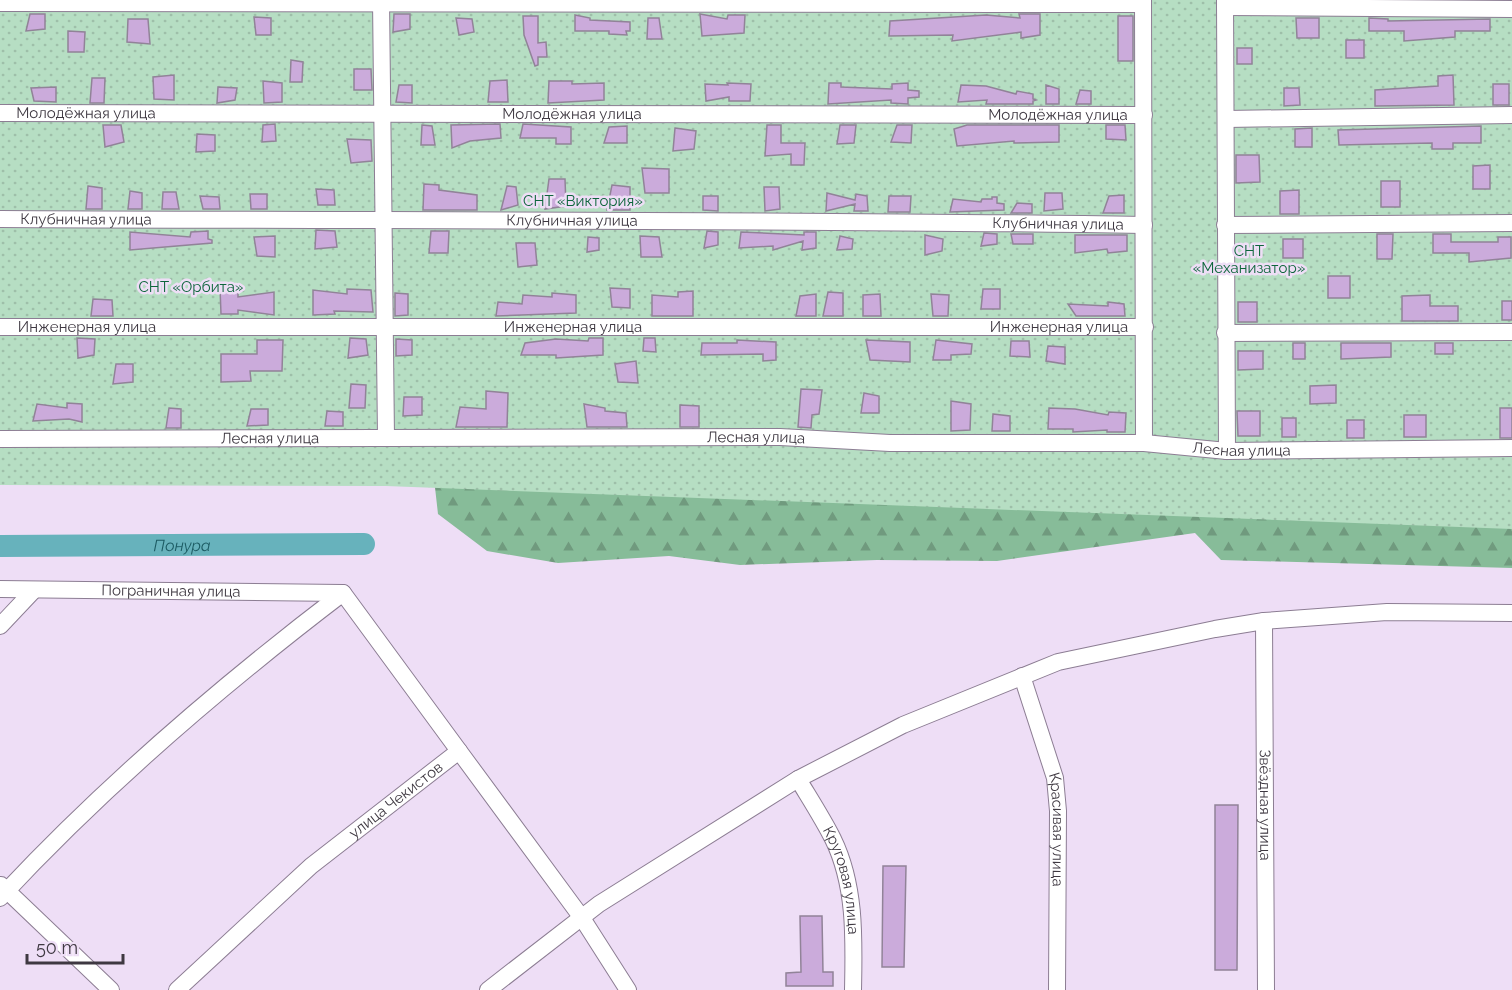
<svg xmlns="http://www.w3.org/2000/svg" width="1512" height="990" font-family="Raleway,sans-serif">
	<defs>
		<pattern id="forest-firs" width="22" height="20" patternUnits="userSpaceOnUse" patternTransform="scale(1.5)"><rect width="22" height="20" fill="#87bc99"/><path d="M5 1l3.5 6h-7zM16 11l3.5 6h-7z" fill="#709a7e"/></pattern>
		<pattern id="garden-dots" width="8" height="8" patternUnits="userSpaceOnUse" patternTransform="scale(1.5)"><rect width="8" height="8" fill="#b6dec3"/><path d="M2 2h.1M6 6h.1" fill="none" stroke="#9ebfa9" stroke-width="1.8" stroke-linecap="round"/></pattern>
	</defs>
	<rect width="100%" height="100%" fill="#eedef6"/>
	<!-- forest -->
	<path fill="url(#forest-firs)" d="M432 461 1512 500V568L1221 560 1195 533 997 561 877 560 740 565 669 556 558 563 487 551 438 514Z"/>
	<!-- garden -->
	<path fill="url(#garden-dots)" d="M0 0H1512V529L386 486 0 485Z"/>
	<g fill="none" stroke-linecap="round" stroke-linejoin="round">
		<!-- river -->
		<path stroke="#67b2bc" stroke-width="22" id="s1" d="M0 546 364 544"/>
	</g>
	<!-- building -->
	<path fill="#cbabdb" stroke="#918398" stroke-width="1.5" d="M30 14H45V29L26 31Z
		M394 14H410V29L393 32Z
		M700 14 727 19 728 15H745L744 33 702 36Z
		M1019 14H1040V35L1021 38V32L952 41 953 35 889 36 890 21 986 15 1020 18Z
		M575 15 590 18V20L630 22V31H626L627 35 609 34V31H575Z
		M523 16H538V43L546 42 547 57H538V65L535 66 524 35Z
		M1118 16H1133V61H1118Z
		M254 17 271 18V35H256Z
		M456 18 472 19 474 32 459 35Z
		M648 18H659L662 39H647Z
		M1296 18H1319V38H1297Z
		M1369 18 1388 19V21L1490 19V31H1455V37L1404 41V31H1369Z
		M128 19H148L150 44 127 42Z
		M68 31 85 32 84 52H68Z
		M1346 40H1364V58H1346Z
		M1237 48H1252V64H1237Z
		M291 60 303 62 302 82H290Z
		M354 69H371L372 90H354Z
		M174 75V100L154 99 153 77Z
		M1453 75 1454 105 1375 106V90L1438 86V76Z
		M92 78H105L104 103H90Z
		M507 80 508 102H488L490 81Z
		M263 81 282 83V102L264 103Z
		M549 81H572V84L604 83V100L548 103Z
		M727 83 751 84 750 101H729V97L706 101 705 84 728 85Z
		M829 83H841V87L892 89V84L908 83V90L919 91V97L908 98V104L891 103V100L828 104Z
		M1493 84H1509V105H1493Z
		M399 85H412V103L396 102Z
		M961 85 986 86 1016 94 1017 91 1033 94V99L1036 100 1033 101V104H986L987 100 958 102Z
		M1046 85 1059 89V104H1046Z
		M56 87V102L34 101 31 88Z
		M218 87 237 88 235 100 217 103Z
		M1284 88H1299L1300 105 1284 106Z
		M1080 90 1091 91V104H1076Z
		M275 124 276 141 262 142 263 125Z
		M500 124 501 138 470 141 452 148 451 125Z
		M523 124 571 127V144H556V138H520Z
		M103 125H121L124 142 105 147Z
		M422 125 432 126 435 145H421Z
		M767 125H781V143H805L804 165H791V154L765 156Z
		M840 125H856L854 143 837 144Z
		M897 125H912L911 143 891 142Z
		M967 125H1059V142L1014 143V141L957 146 954 129Z
		M1106 125H1125L1126 140 1106 139Z
		M627 126V143H604L609 127Z
		M1481 126V143H1453V149H1432V143L1339 145 1338 130Z
		M675 128 696 131 694 149 673 151Z
		M1312 128V147H1295V129Z
		M197 134 215 135V151L196 152Z
		M347 139 371 140 372 161 351 163Z
		M1236 155H1259L1260 182 1236 183Z
		M1490 165V189H1473V166Z
		M642 168 669 169V193H645Z
		M549 179H565L566 206 545 209Z
		M1381 181H1400V207H1381Z
		M424 184 439 185V190L477 195V210H423Z
		M612 185 630 187V210H607Z
		M88 186 102 188V209H86Z
		M507 186 516 187 518 205 501 210Z
		M764 187H779L780 209 765 211Z
		M316 189 334 190 335 205H318Z
		M1299 190V214H1280V191Z
		M130 191 142 193V209H128Z
		M163 192H176L179 209H162Z
		M827 193 855 200 856 194 867 196 868 211H854L855 204 826 211Z
		M1045 193H1062L1063 209 1044 211Z
		M250 194H267V209H251Z
		M1124 195V213H1103L1109 196Z
		M200 196 219 197 220 209H203Z
		M703 196H718V211L703 210Z
		M889 196H911L910 212H888Z
		M992 197H997V203L1004 204V210L950 212 953 199 981 202 982 199H992Z
		M1017 203 1032 204V213H1011Z
		M316 230 335 231 337 247 315 249Z
		M208 231V239L212 240V243L130 250V232L190 237 191 232Z
		M431 231H449L448 253H429Z
		M707 231 718 232V245L704 248Z
		M741 232 804 235V232H816V248L802 250 803 241 773 250V246L739 248Z
		M984 233 997 234V244L981 246Z
		M1011 234H1033V244H1013Z
		M1377 234H1393L1392 259H1377Z
		M1433 234H1451V242H1498V237H1511V258L1469 262V253H1433Z
		M925 235 943 239 942 251 925 255Z
		M1075 235H1127V251L1108 253 1107 249 1075 253Z
		M275 236V257L257 256 254 237Z
		M640 236 659 237 662 257H641Z
		M840 236 853 239 852 249 837 250Z
		M588 237 599 238V250L587 252Z
		M1283 239H1303V258H1283Z
		M516 243H535L537 265 518 267Z
		M1328 276H1350V298H1328Z
		M220 288 238 291V297L274 292V315L238 310V314H221Z
		M610 288 630 289V308L612 307Z
		M347 289 371 290 373 312 334 311 335 314 313 315V290L347 294Z
		M983 289H1000V309H981Z
		M693 291V316H652V295L678 297V292Z
		M828 292 843 293V316H823Z
		M395 293 408 294V315L395 316Z
		M552 293 576 295V313L496 316 498 302 522 304 523 295 552 297Z
		M816 294V316H796L800 296Z
		M880 294 881 316H863V295Z
		M931 294 949 295 948 316H933Z
		M1430 295V306H1458V321H1402V296Z
		M93 299 112 300 113 316H91Z
		M1502 301H1512V320H1502Z
		M1108 302 1124 304 1125 316H1076L1068 304 1108 306Z
		M1238 302H1257V322H1238Z
		M77 338 95 339 94 355 78 358Z
		M350 338 366 339 368 355 348 358Z
		M589 338H603V355L556 358V355H521L525 343 556 339 588 341Z
		M644 338H655L656 352 643 351Z
		M396 339 412 340V355L396 356Z
		M257 340H283L282 371H250L251 381 221 382V354H257Z
		M737 340 776 342V360L763 361V354L701 355 702 343H737Z
		M866 340 910 342V362L870 360Z
		M936 340 972 344 971 354 951 355V360H933Z
		M1011 341H1029L1030 357 1010 356Z
		M1293 343H1305V359H1293Z
		M1341 343H1391V357L1341 359Z
		M1435 343H1453V354H1435Z
		M1048 346 1065 347V364L1046 361Z
		M1238 351H1263V369L1238 370Z
		M636 361 638 383 618 382 615 364Z
		M116 364H133V382L113 384Z
		M351 384 366 385 365 408H349Z
		M1336 385V403L1310 404V386Z
		M801 389 822 390 819 414 812 415 811 428 798 427Z
		M486 391 508 393 507 427H456L460 407 486 409Z
		M864 393 879 396V413H861Z
		M404 397H422V415L403 416Z
		M951 401 971 404 970 430 951 431Z
		M67 403 82 404V422L69 419 33 421 37 404 67 408Z
		M584 404 605 408V411L626 413 627 427H587Z
		M680 405 699 406V427H680Z
		M169 408 181 409V428H166Z
		M1049 408 1075 409 1108 415 1109 412 1126 413 1125 432H1107V430L1073 432V429H1048Z
		M1500 408H1512V438H1500Z
		M251 409H268V425L247 426Z
		M327 411 343 412V426H325Z
		M1237 411H1260V436H1238Z
		M993 414 1010 416V431H992Z
		M1404 415H1426V437H1404Z
		M1282 418H1296V437H1282Z
		M1347 420H1364V438H1347Z
		M1215 805H1238L1237 970H1215Z
		M883 866H906L904 967H882Z
		M800 916H822L823 972H833V986H786V973L801 972Z"/>
	<g fill="none" stroke-linecap="round" stroke-linejoin="round">
		<!-- minor casing -->
		<g stroke="#8c7d93" stroke-width="18">
			<g id="minor">
				<path d="M381 0 386 437"/>
				<path d="M1143 0 1144 443"/>
				<path d="M1225 0 1227 451"/>
				<path d="M0 3 1143 4"/>
				<path d="M1225 7 1512 9"/>
				<path id="s2" d="M0 113 1144 115"/>
				<path d="M1226 119 1512 115"/>
				<path id="s3" d="M0 219C381 221 763 219 1144 225"/>
				<path d="M1225 225 1512 223"/>
				<path id="s4" d="M0 327H1145"/>
				<path d="M1225 333 1512 332"/>
				<path id="s5" d="M0 439 780 437 890 443H1144L1227 451 1512 448"/>
				<path id="s6" d="M0 589 343 593"/>
				<path id="s7" d="M1264 621 1266 990"/>
				<path d="M0 626 34 590"/>
				<path id="s8" d="M1022 676 1055 778 1058 811 1057 990"/>
				<path id="s9" d="M798 779C810 799 823 819 833 839 856 886 854 940 853 990"/>
				<path d="M1 885 111 990"/>
				<path d="M0 898C104 786 221 686 343 593L459 751"/>
				<path id="s10" d="M177 990 311 866 459 751 582 918 628 990"/>
				<path d="M488 990 599 904 798 779 903 725 1058 662 1215 629 1264 621 1387 612 1512 613"/>
			</g>
		</g>
		<!-- minor -->
		<use href="#minor" stroke="#fff" stroke-width="16"/>
	</g>
	<g text-anchor="middle" stroke-width="5" stroke-linejoin="round" paint-order="stroke">
		<!-- street labels -->
		<g font-size="15" fill="#3e3841" stroke="#eedef6">
			<text dy="5" stroke="none"><textPath href="#s2" startOffset="572">Молодёжная улица</textPath></text>
			<text dy="5" stroke="none"><textPath href="#s2" startOffset="86">Молодёжная улица</textPath></text>
			<text dy="5" stroke="none"><textPath href="#s2" startOffset="1058">Молодёжная улица</textPath></text>
			<text dy="5" stroke="none"><textPath href="#s3" startOffset="86">Клубничная улица</textPath></text>
			<text dy="5" stroke="none"><textPath href="#s3" startOffset="572">Клубничная улица</textPath></text>
			<text dy="5" stroke="none"><textPath href="#s3" startOffset="1058">Клубничная улица</textPath></text>
			<text dy="5" stroke="none"><textPath href="#s4" startOffset="87">Инженерная улица</textPath></text>
			<text dy="5" stroke="none"><textPath href="#s4" startOffset="573">Инженерная улица</textPath></text>
			<text dy="5" stroke="none"><textPath href="#s4" startOffset="1059">Инженерная улица</textPath></text>
			<text dy="5" stroke="none"><textPath href="#s5" startOffset="270">Лесная улица</textPath></text>
			<text dy="5" stroke="none"><textPath href="#s5" startOffset="756">Лесная улица</textPath></text>
			<text dy="5" stroke="none"><textPath href="#s5" startOffset="1242">Лесная улица</textPath></text>
			<text dy="5" stroke="none"><textPath href="#s6" startOffset="171">Пограничная улица</textPath></text>
			<text dy="5" stroke="none"><textPath href="#s10" startOffset="290">улица Чекистов</textPath></text>
			<text dy="5" stroke="none"><textPath href="#s7" startOffset="184">Звёздная улица</textPath></text>
			<text dy="5" stroke="none"><textPath href="#s8" startOffset="159">Красивая улица</textPath></text>
			<text dy="5" stroke="none"><textPath href="#s9" startOffset="112">Круговая улица</textPath></text>
		</g>
		<!-- park labels -->
		<g font-size="15" fill="#0d663b" stroke="#eedef6">
			<text x="583" y="206">СНТ «Виктория»</text>
			<text x="1249" y="256">СНТ<tspan x="1249" dy="17">«Механизатор»</tspan></text>
			<text x="191" y="292">СНТ «Орбита»</text>
		</g>
		<!-- water labels -->
		<g font-size="16" font-style="italic" fill="#1c5b63" stroke="#eedef6">
			<text dy="6" stroke="none"><textPath href="#s1" startOffset="182">Понура</textPath></text>
		</g>
	</g>
	<!-- scale -->
	<path d="M27 954v9h96v-9" fill="none" stroke="#3e3841" stroke-width="3"/>
	<text x="36" y="954" font-size="18" fill="#3e3841" stroke="#eedef6" stroke-width="4.5" paint-order="stroke">50 m</text>
</svg>
